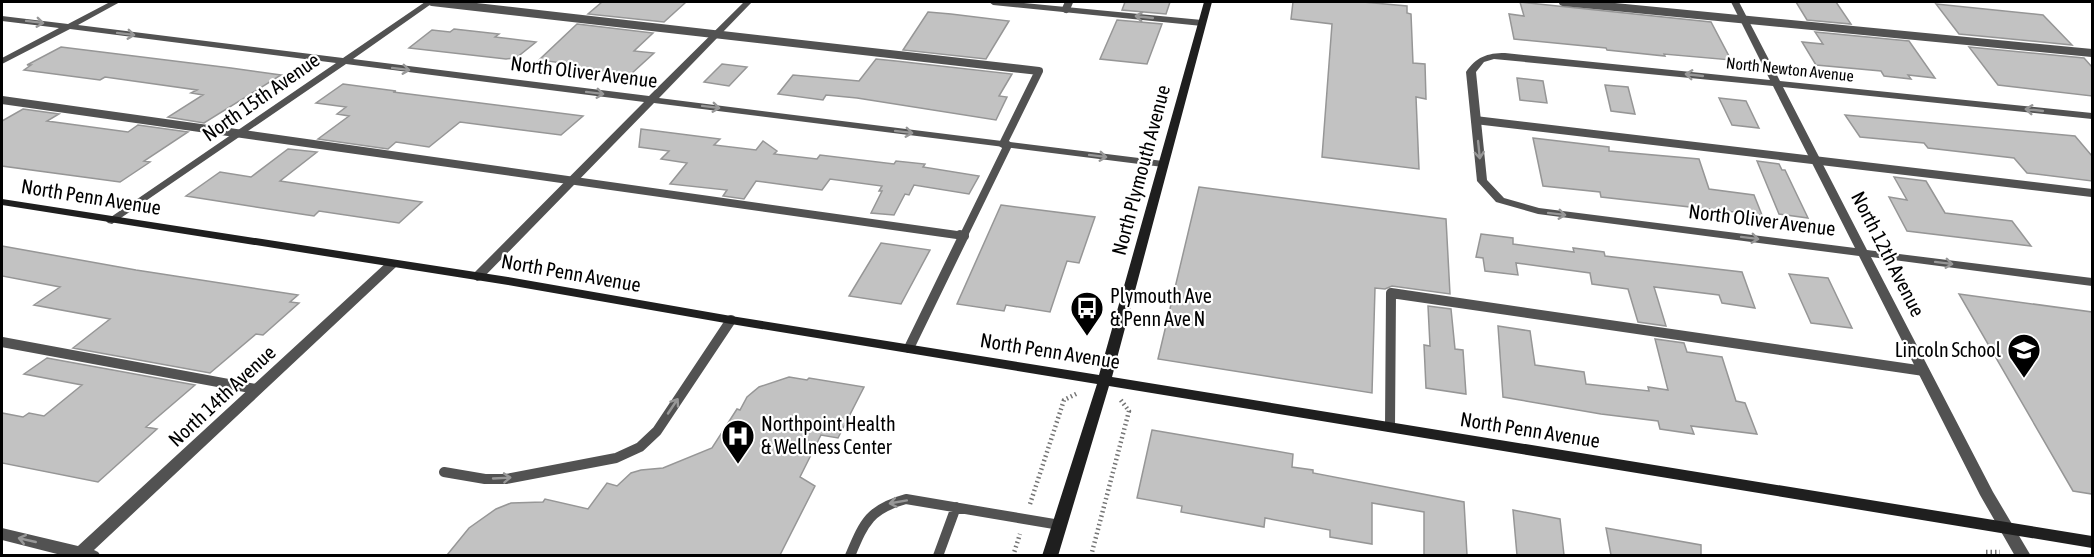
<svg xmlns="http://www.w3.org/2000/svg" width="2094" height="557" font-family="'Asap Condensed',sans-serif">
	<rect width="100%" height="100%" fill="#fff"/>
	<!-- building -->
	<path fill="#c2c2c2" stroke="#969696" stroke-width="1.5" d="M602 2H686L664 22 588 14Z
		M1125 2H1170L1166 14 1122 10Z
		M1293 2H1363L1407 6V13L1411 14 1413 63 1425 64 1426 99 1416 97 1419 169 1322 157 1332 24 1291 19Z
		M1520 2 1711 22 1731 60 1664 54 1665 56 1607 50 1606 48 1514 39 1509 14 1524 16Z
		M1796 2H1836L1851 24 1807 20Z
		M1936 4 2043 15 2072 45 1959 34Z
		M928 12 951 14 1009 21 986 59 903 50Z
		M1117 20 1162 24 1147 64 1100 59Z
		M577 24 653 33 634 51 654 53 631 74 568 67 571 64 539 60Z
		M454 29 499 34 495 37 536 42 516 58 506 59 409 48 432 30 450 32Z
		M1815 32 1909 41 1935 78 1908 75 1911 79 1884 76 1881 71 1816 65 1802 42 1823 44Z
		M61 47 231 68 281 75 204 123 168 117 203 95 191 93 197 90 105 77 100 80 24 70 31 65H27Z
		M1969 47 2084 58 2092 67V96L1998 85Z
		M876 59 896 61 1012 74 999 96 1007 97 996 120 857 98 826 95 823 100 778 94 793 75 859 81Z
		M722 64 747 67 729 86 704 82Z
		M1517 78 1543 81 1547 103 1520 100Z
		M343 84 396 91 393 92 583 116 561 135 460 122 429 147 396 142 388 149 318 139 349 116 337 114 346 107 316 103Z
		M1605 85 1628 87 1635 114 1611 111Z
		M1719 98 1746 101 1759 128 1732 125Z
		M23 109 59 114 47 121 128 132 138 125 188 132 144 161 150 162 120 182 2 166V121Z
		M1845 115 2075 136 2092 156V181L2027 173 2014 158 1928 148 1924 143 1860 137Z
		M641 129 720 139 714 145 756 150 763 141 777 151 774 154 817 159 820 155 894 164 896 161 925 164 923 167 979 176 969 194 914 185 909 195 905 194 894 215 871 213 882 191H879L882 186 830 179 822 190 756 181 744 199 723 196 727 190 670 184 687 163 661 159 669 151 639 147Z
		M1533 138 1609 147V151L1699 159 1709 189 1754 195 1762 215 1601 197 1600 192 1543 186Z
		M288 149 317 152 280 181 422 202 399 223 319 211 314 216 301 214 186 196 220 172 251 177Z
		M1757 161 1779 164 1782 170H1785L1808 218 1779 214Z
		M1894 177 1926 181 1945 213 2012 221 2031 246 1907 231 1889 197 1907 200Z
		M1199 187 1446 219 1450 294 1392 286 1385 289 1375 288 1372 393 1158 359Z
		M1001 205 1095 217 1079 263 1067 261 1050 312 1006 305 1004 311 957 304Z
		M1481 234 1513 238V244L1574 252 1573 248 1604 252 1605 256 1742 272 1755 308 1722 303 1719 295 1654 287 1666 326 1638 322 1628 289 1592 284 1590 273 1516 263 1518 275 1485 271 1483 258 1476 257Z
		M881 243 930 250 901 304 849 296Z
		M2 246 136 270 298 295 290 302 299 303 263 335 256 334 210 373 73 348 110 319 34 305 60 287 2 276Z
		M1789 274 1828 278 1852 328 1811 323Z
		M1959 294 2092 312V494L2073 491Z
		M1428 306 1451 309 1455 349 1463 350 1466 394 1426 388 1424 345 1430 346Z
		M1498 326 1530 331 1535 365 1584 372 1586 384 1649 391 1648 387 1668 390 1655 339 1684 343 1687 352 1722 357 1736 401 1745 403 1757 434 1691 426 1694 434 1660 429 1658 421 1601 414 1503 397Z
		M47 358 195 385 146 427 157 429 98 482 2 463V413L23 417 29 413 44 416 82 385 24 374Z
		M789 377 807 380 809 378 864 387 838 438 821 435 800 477 815 486 780 555H447L469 528 496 509 511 503 543 502 545 499 588 509 607 483 617 486 631 473 641 470 663 468 712 448 737 409 740 410 747 397 759 387Z
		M1152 430 1293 454 1292 467 1313 470V473L1464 502 1467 555H1424V512L1372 503V544L1330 537V530L1265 518 1264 527 1181 512 1182 506 1137 498Z
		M1513 510 1560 519 1564 555H1517Z
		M1606 528 1701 545V555H1611Z"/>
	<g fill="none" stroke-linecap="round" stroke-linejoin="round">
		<!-- path -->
		<path stroke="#747474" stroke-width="4.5" stroke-dasharray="1.5 3" stroke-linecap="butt" d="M1030 504 1064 400 1078 393
			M1986 552H2000
			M1013 556 1020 534
			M1091 556 1129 411 1120 399"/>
		<!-- lane-far1 -->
		<path stroke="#525252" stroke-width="8" d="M432 2 1039 71 1003 144
			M1563 2 2092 53
			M1066 9 1069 2
			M2 100 964 236
			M1475 120 2092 193
			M963 237 1008 145"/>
		<!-- lane -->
		<path stroke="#525252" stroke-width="10" d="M960 235 964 236
			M2 342 256 389
			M909 348 964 235
			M1390 427 1391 293 1924 371
			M444 472 485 479H506L616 458 640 447 657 431 731 320
			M850 556C864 523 869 509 906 499L1060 525
			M938 556 956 507"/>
		<!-- street -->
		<path fill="#525252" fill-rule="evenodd" d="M110 2H120L78 25 343 58 425 2H434L353 59 649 96 744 2H752L659 98 1163 161 1168 164 1163 167 654 103 481 280 477 281 471 277 473 274 644 102 346 64 112 224 108 223 106 221 108 219 336 63 70 29 2 64V58L59 28 2 21V16L68 24Z
			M989 2H1013L1202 20 1206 23 1202 26 993 5Z
			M1731 2H1739L1780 81 2092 113V119L1783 87 1867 250 2092 278V286L1871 257 1993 492 2031 556H2015L1980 495 1859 256 1538 214 1496 202 1477 181 1466 72C1476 57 1487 53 1505 53L1770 80ZM1494 59 1773 86 1855 248 1539 208 1504 198 1487 180 1476 72 1484 62Z
			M392 260 396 261 398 264 396 267 94 550 98 552 101 556H65L2 540V528L78 546 388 261Z"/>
		<!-- secondary -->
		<path fill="#1f1f1f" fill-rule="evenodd" d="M1204 2H1212L1112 377 2092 536V548L1109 386 1058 556H1042L1097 384 731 324 508 285 2 205V199L508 277 731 316 1099 375Z"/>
	</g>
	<!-- one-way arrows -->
	<defs><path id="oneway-shaft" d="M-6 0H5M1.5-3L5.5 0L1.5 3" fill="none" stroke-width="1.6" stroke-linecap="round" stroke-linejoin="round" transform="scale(1.5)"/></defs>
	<g stroke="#979797">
		<use href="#oneway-shaft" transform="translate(1144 17) rotate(-174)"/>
		<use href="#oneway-shaft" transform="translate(35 22) rotate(7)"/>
		<use href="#oneway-shaft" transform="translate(126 34) rotate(7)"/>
		<use href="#oneway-shaft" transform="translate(401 69) rotate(7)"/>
		<use href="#oneway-shaft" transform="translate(1694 75) rotate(-174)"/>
		<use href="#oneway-shaft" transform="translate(595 93) rotate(7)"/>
		<use href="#oneway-shaft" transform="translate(711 107) rotate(7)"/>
		<use href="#oneway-shaft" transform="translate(2034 110) rotate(-174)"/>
		<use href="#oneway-shaft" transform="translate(904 132) rotate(7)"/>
		<use href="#oneway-shaft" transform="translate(1479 150) rotate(84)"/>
		<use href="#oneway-shaft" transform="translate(1098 156) rotate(7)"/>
		<use href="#oneway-shaft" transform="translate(1557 214) rotate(7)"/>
		<use href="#oneway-shaft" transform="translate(1750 238) rotate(7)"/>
		<use href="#oneway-shaft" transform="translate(1944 263) rotate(7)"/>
		<use href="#oneway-shaft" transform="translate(673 406) rotate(-56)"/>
		<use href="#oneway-shaft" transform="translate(502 478) rotate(-3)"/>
		<use href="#oneway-shaft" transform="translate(898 502) rotate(170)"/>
		<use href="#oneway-shaft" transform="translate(27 540) rotate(-167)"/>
	</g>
	<!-- icons -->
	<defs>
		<g id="bus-pin" transform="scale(1.725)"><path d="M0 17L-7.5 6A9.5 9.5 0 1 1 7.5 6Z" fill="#000" stroke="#fff"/><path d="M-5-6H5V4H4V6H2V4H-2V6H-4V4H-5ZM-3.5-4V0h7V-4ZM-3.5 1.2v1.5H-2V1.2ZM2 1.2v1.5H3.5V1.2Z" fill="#fff"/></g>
		<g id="school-pin" transform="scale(1.725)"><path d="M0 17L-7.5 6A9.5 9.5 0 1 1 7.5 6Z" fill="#000" stroke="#fff"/><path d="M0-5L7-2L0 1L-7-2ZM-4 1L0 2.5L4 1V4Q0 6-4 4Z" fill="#fff"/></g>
		<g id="hospital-pin" transform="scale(1.725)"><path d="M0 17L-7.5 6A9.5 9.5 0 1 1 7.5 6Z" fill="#000" stroke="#fff"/><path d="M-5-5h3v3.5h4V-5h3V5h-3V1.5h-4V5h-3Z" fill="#fff"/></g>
	</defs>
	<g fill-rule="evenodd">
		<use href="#bus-pin" x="1087" y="308"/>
		<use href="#school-pin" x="2024" y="350"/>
		<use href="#hospital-pin" x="738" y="436"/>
	</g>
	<g text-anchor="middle" stroke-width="4.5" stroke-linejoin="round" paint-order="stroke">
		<!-- far-street labels -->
		<g font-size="16" fill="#000" stroke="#fff">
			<text transform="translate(1790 69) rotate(6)" y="6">North Newton Avenue</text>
		</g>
		<!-- street labels -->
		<g font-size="20" fill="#000" stroke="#fff">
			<text transform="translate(584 72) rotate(7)" y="7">North Oliver Avenue</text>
			<text transform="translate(261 97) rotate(-35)" y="7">North 15th Avenue</text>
			<text transform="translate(1141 170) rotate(-75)" y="7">North Plymouth Avenue</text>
			<text transform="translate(91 197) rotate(9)" y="7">North Penn Avenue</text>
			<text transform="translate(1762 220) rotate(7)" y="7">North Oliver Avenue</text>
			<text transform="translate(1888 254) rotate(63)" y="7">North 12th Avenue</text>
			<text transform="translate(571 273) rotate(10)" y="7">North Penn Avenue</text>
			<text transform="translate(1050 351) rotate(9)" y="7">North Penn Avenue</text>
			<text transform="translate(222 396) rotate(-43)" y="7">North 14th Avenue</text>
			<text transform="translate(1530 430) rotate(9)" y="7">North Penn Avenue</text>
		</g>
		<!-- poi labels -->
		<g font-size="20" fill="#000" stroke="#fff" text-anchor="start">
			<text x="1110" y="303">Plymouth Ave<tspan x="1110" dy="23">&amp; Penn Ave N</tspan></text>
			<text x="2001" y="357" text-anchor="end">Lincoln School</text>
			<text x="761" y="431">Northpoint Health<tspan x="761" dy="23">&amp; Wellness Center</tspan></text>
		</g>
	</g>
	<!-- border -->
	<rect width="2094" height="557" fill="none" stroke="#000000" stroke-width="6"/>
</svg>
